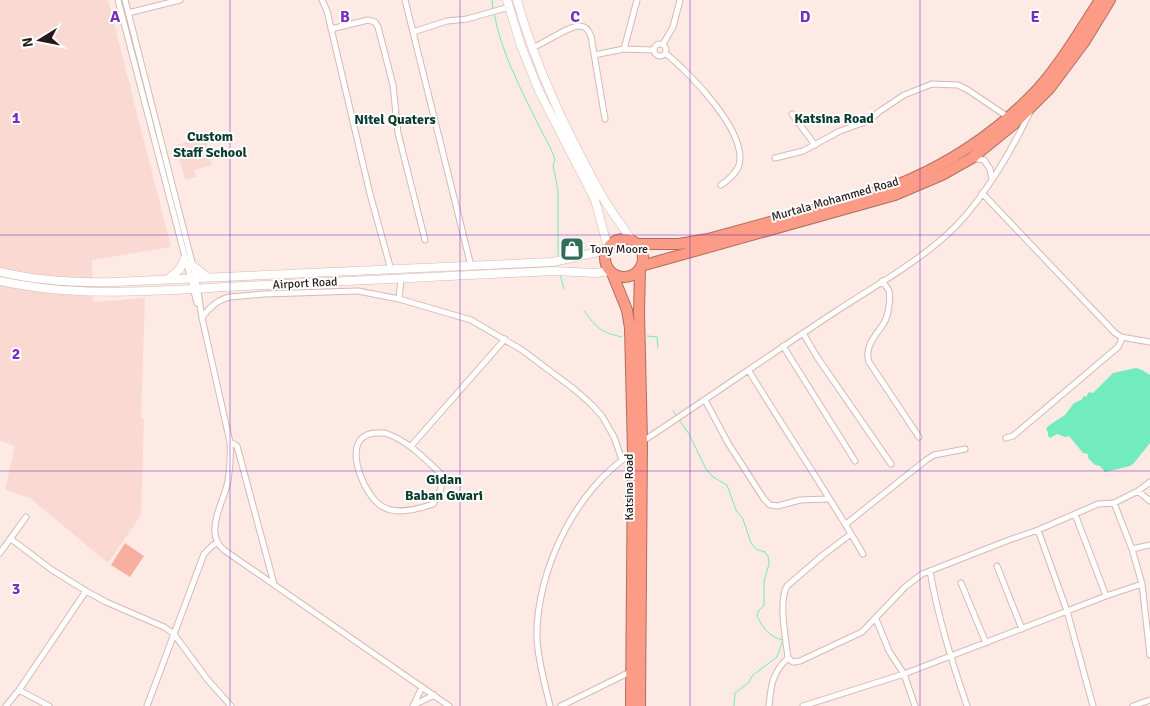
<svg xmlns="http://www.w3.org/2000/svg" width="1150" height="706" font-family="Signika,sans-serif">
	<rect width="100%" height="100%" fill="#fdeae5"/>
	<!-- built -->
	<path fill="#fad9d2" d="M0 0H108L171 247 92 260 93 302 145 298 141 418 144 419 141 515 108 563 30 498 5 490 15 446 0 441Z
		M205 137 212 165 194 170 196 177 185 180 176 145Z"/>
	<!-- green -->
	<path fill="#f7af9f" d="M125 543 144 556 130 577 111 565Z"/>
	<!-- water -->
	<path fill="#72ebbf" d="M1136 368 1142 370 1150 375V443L1134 463 1130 466 1105 472 1100 466 1095 465 1088 458V454L1083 453 1069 436 1065 437 1057 434 1050 438 1048 436V432L1046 429 1048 426 1065 415 1074 403 1081 400 1084 396 1086 397 1089 392 1093 393 1113 373Z"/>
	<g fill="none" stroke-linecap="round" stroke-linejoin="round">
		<!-- stream -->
		<path stroke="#72ebbf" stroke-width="1" d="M492 0 493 9
			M494 13C501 52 520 87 537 122 543 135 551 146 555 160L553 165 558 191V258
			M560 274 564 289
			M584 311C598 329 600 332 622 337
			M647 336 657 337 658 348
			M673 411 677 416
			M679 420 689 434 706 469 713 477 727 485 736 510 743 519 751 543 756 549 765 552 768 556 769 564 764 581V606L759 610 757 616C763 628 769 637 783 640L777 657 753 675 748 683 735 693 734 706"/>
		<!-- street casing -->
		<g stroke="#d7b9b2" stroke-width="7">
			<path id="street" d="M118 0 197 303
				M125 0 196 278 202 318 230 442C231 455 230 468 228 481 224 502 203 533 224 550L449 706
				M322 0 327 11 370 194 391 270
				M405 0 471 266
				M128 13 180 0
				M331 29 368 20 375 22 378 27 393 85 398 133 425 240
				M413 32 447 21 467 19 509 7
				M654 50a6 6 0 1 1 12 0a6 6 0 1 1-12 0Z
				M663 44 673 27 680 0
				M532 48C543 44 570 25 580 26 586 26 589 31 591 36L605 119
				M624 49 637 0
				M665 53C689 72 748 132 739 165 736 174 728 180 721 185
				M594 55 624 49 653 50
				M792 114 815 145
				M775 158 803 151 840 131 868 121 880 111 904 95 932 84 958 85 968 90 1008 117
				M972 158 984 160 990 169 992 179
				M982 193 1115 333 1121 337 1150 342
				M882 281C884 284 888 288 889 291 891 299 888 316 884 323 876 335 864 346 869 362L919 437
				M399 299 401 279
				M202 318C208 308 219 299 230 297L264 294 358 291 399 299 471 320 522 350 574 389 592 405 602 416 614 437 622 460
				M803 333 817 357 891 464
				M783 346 855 461
				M749 371C786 432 827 492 863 554
				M705 400 728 443 764 499 770 505 778 506 800 500 828 499
				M385 433C409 441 425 459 443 476 443 487 438 495 433 504 418 509 397 515 383 507 366 498 346 453 362 438 369 432 377 433 385 433Z
				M1006 438 1013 436 1118 347 1121 341V337
				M643 441C707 399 771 354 835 312 876 285 921 261 956 226 985 196 1012 150 1030 112
				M230 442 237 446 274 584
				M411 446 505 339
				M1138 491 1150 501
				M1114 503 1132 549 1142 584 1150 655
				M1075 514 1106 596
				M846 524 926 460 934 455 965 449
				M1038 530 1067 611 1093 706
				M11 539 52 570 86 591 106 602 164 627 174 634 207 679 231 706
				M1132 549 1150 545
				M0 553 26 517
				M997 566 1022 629
				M930 571C938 618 952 662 967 706
				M961 583 986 643
				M876 619 889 651 904 674 915 706
				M788 658 793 662 800 661 862 632 905 587 922 574 1009 540 1038 530 1098 504 1114 503 1138 491 1150 482
				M788 658C786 640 778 601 787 586L823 555 851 534
				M19 690 49 706
				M416 704 434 695
				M6 706 19 690 86 591
				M147 706 204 554 213 545 217 543
				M413 706 422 687
				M550 706C545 684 538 661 537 639 535 573 576 487 633 453
				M561 706 632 671
				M769 706C771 685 772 673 788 658
				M803 706 904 674 1106 596 1142 584
				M1133 706 1150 700"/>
		</g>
		<!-- secondary casing -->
		<g stroke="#d7b9b2" stroke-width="9">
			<path id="secondary" d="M507 0 521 46 539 91 595 200 608 248
				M517 0C536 69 568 134 602 196 611 212 623 226 632 241
				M192 265 207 277
				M0 272C38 281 74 283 113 282L553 262 607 250
				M168 279 180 269 185 258
				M0 281C79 299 165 290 246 286 348 281 451 276 553 271L596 273 610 271"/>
		</g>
		<!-- highway casing -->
		<g stroke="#b16e60" stroke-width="12">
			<path id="highway" d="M605 258a19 19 0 1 1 38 0a19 19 0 1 1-38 0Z
				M635 244H679L708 239C748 228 788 217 828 206 856 198 885 191 911 179 958 158 1001 128 1037 90 1061 63 1080 31 1100 0
				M641 266 895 195 942 175 972 158 1014 124 1050 88 1085 41 1110 0
				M640 269 639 312 642 441 640 706
				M612 273 627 310 630 328 633 453 631 706"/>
		</g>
		<!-- street -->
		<use href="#street" stroke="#fff" stroke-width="5"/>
		<!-- secondary -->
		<use href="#secondary" stroke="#fff" stroke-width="8"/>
		<!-- highway -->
		<use href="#highway" stroke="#fc9b86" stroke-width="10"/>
	</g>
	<!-- grid -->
	<path fill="none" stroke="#7b2cbf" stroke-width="1" stroke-opacity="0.55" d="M230 0V706M460 0V706M690 0V706M920 0V706M0 235H1150M0 471H1150"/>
	<!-- icons -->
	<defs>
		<g id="shop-square" transform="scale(1.25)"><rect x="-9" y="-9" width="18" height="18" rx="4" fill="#326d58" stroke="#fff"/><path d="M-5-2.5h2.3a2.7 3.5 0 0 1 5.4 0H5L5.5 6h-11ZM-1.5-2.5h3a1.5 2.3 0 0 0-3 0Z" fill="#fff"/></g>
	</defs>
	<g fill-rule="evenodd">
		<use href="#shop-square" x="572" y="249"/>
	</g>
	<g text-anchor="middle" stroke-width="4" stroke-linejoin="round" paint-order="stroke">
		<!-- street labels -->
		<g font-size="12" fill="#251a18" stroke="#fff">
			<text transform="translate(835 199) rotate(-16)" y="4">Murtala Mohammed Road</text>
			<text transform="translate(305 283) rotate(-3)" y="4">Airport Road</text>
			<text transform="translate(629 487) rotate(-90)" y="4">Katsina Road</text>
		</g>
		<!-- poi labels -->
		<g font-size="12" fill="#251a18" stroke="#fff" text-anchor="start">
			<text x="590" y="253">Tony Moore</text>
		</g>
		<!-- neighbourhood labels -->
		<g font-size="14" font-weight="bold" fill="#093c2c" stroke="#fff">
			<text x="834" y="123">Katsina Road</text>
			<text x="395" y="124">Nitel Quaters</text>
			<text x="210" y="141">Custom<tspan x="210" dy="16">Staff School</tspan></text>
			<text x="444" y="484">Gidan<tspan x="444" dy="16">Baban Gwari</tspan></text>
		</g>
	</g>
	<g font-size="16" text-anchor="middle" font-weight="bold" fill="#7b2cbf" stroke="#fff" stroke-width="4" stroke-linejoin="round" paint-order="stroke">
		<text x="115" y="22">A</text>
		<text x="345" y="22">B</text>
		<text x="575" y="22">C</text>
		<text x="805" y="22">D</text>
		<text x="1035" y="22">E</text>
		<text x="16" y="123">1</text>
		<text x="16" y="359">2</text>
		<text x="16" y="594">3</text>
	</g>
	<!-- north arrow -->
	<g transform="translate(40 40) rotate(260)" stroke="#ffffff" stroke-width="4" paint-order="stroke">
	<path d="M0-4L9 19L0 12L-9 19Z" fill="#251a18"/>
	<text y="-8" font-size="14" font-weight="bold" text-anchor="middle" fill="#251a18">N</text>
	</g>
</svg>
